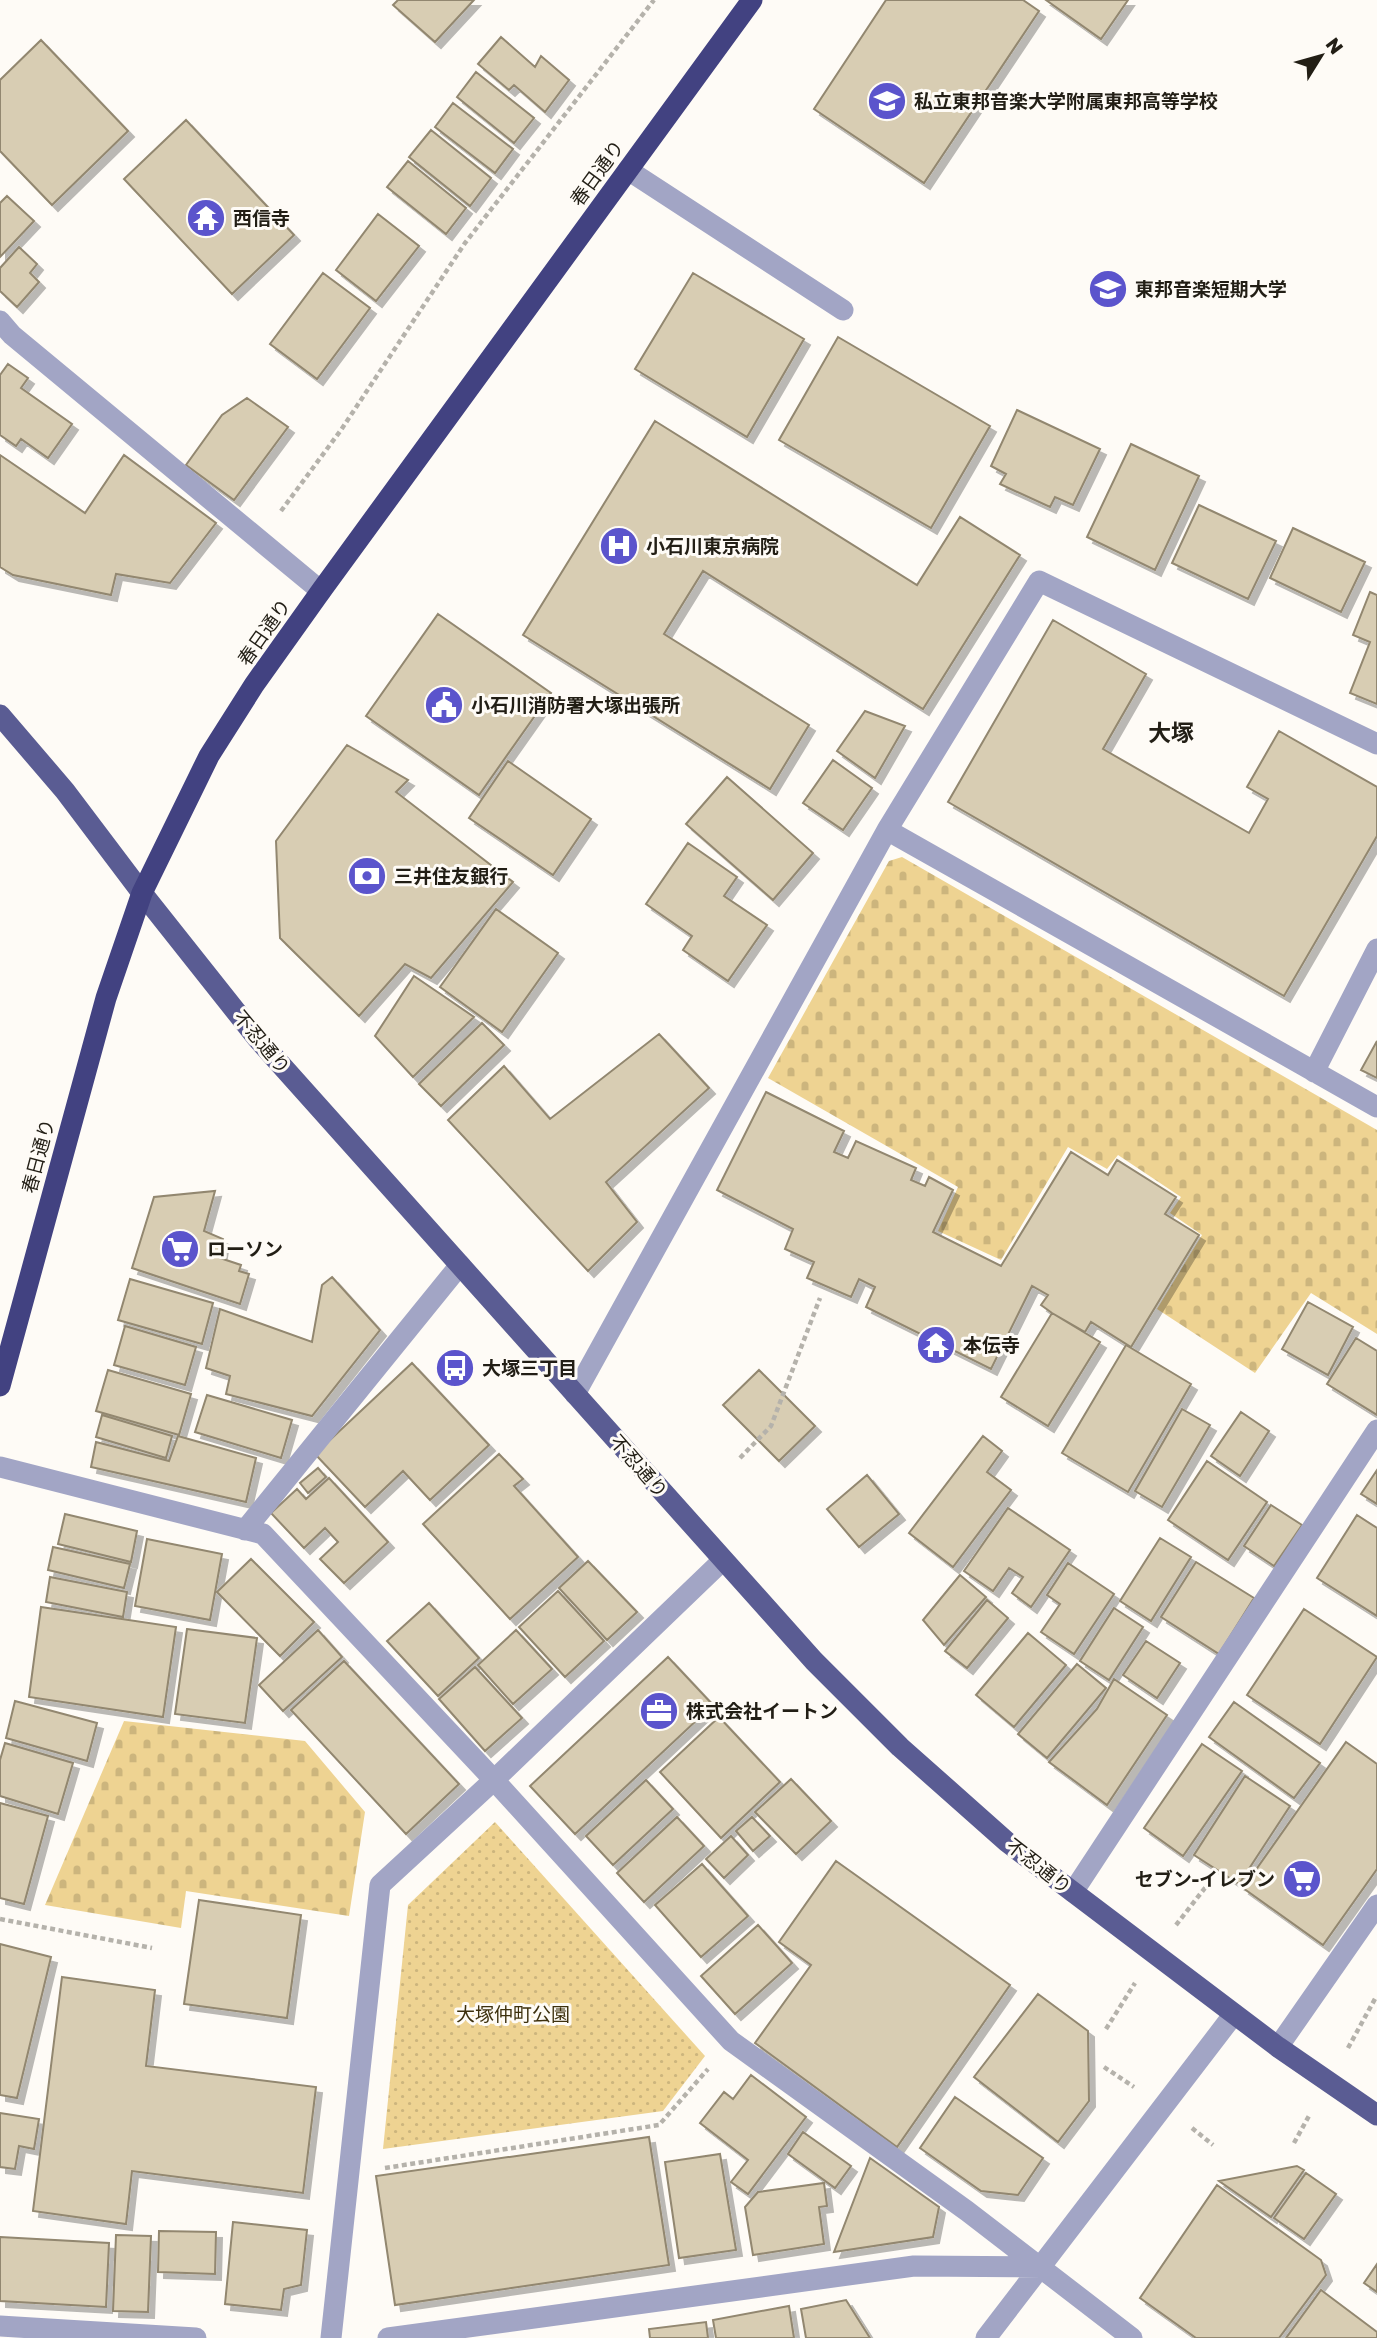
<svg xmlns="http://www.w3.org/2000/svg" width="1377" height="2338" font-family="'Golos Text','Noto Sans JP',sans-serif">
	<defs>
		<pattern id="cemetery-stones" width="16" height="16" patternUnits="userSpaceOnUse" patternTransform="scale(1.75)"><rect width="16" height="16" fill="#eed392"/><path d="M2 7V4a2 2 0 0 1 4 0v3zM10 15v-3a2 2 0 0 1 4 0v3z" fill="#ccb57d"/></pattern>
		<pattern id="park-dots" width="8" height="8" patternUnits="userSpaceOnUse" patternTransform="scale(1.75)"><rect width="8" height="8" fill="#eed392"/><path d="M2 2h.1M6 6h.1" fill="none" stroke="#ccb57d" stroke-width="1.8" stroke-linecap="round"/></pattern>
		<filter id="shadow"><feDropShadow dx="6" dy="6" stdDeviation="0" flood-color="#0004"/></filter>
	</defs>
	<rect width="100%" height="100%" fill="#fefbf6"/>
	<!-- cemetery -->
	<path fill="url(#cemetery-stones)" d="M902 857 1377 1130V1334L1311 1293 1255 1373 1157 1309 1202 1235 1170 1213 1181 1197 1118 1155 1107 1169 1068 1147 1001 1260 938 1231 958 1187 768 1078 889 861Z
		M124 1721 305 1741 365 1812 349 1916 186 1891 181 1928 45 1905Z"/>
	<!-- park -->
	<path fill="url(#park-dots)" d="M495 1822 705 2056 663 2111 383 2149 408 1905Z"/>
	<!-- building -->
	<path fill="#d8cdb3" stroke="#92876f" stroke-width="2" filter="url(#shadow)" d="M398 0H474L435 42 393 5Z
		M886 0H1023L1039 11 924 183 814 109Z
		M1046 0H1128L1101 39Z
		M501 37 535 67 541 56 569 80 545 112 514 85 509 90 478 64Z
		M41 40 128 131 52 205 0 151V80Z
		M476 72 534 118 514 143 457 97Z
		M453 103 513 149 495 173 435 127Z
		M186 120 294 235 232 294 124 179Z
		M431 130 491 178 470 206 409 157Z
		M408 161 466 208 446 234 387 187Z
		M7 196 34 221 0 257V203Z
		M378 214 419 246 376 301 336 270Z
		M19 247 37 264 30 273 39 282 17 307 0 291V268Z
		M323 273 370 308 317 379 270 344Z
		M693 273 804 339 747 437 635 369Z
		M838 337 990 426 931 528 779 440Z
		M8 364 28 378 21 388 72 424 48 458 21 439 16 446 0 435V375Z
		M247 398 288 427 234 500 186 465 222 415Z
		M1017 410 1100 449 1073 505 1055 497 1050 507 1000 484 1006 474 991 466Z
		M655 421 917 585 960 517 1020 555 923 709 703 571 664 634 809 725 770 789 523 635Z
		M1131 444 1199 476 1155 570 1087 537Z
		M0 455 85 513 124 455 216 523 170 583 116 574 111 595 13 575 0 567Z
		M1199 505 1276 541 1248 599 1172 563Z
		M1293 528 1365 562 1341 612 1270 578Z
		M1370 592 1377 595V704L1350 693 1370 642 1353 635Z
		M438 614 551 693 479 795 366 716Z
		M1053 620 1146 674 1103 749 1249 833 1268 799 1247 787 1279 731 1377 787V836L1284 996 948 802Z
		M865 711 905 726 875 778 837 751Z
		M347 745 408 780 396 792 513 882 431 978 405 964 359 1016 280 938 276 841Z
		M833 760 872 788 843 830 803 803Z
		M508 761 591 819 553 875 469 818Z
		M727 777 813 853 773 900 686 824Z
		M688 843 737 877 724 896 767 925 728 981 683 950 692 936 646 904Z
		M496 909 558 953 502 1032 440 987Z
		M414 976 474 1017 413 1077 375 1036Z
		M482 1023 504 1045 441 1106 419 1084Z
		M659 1034 709 1088 606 1182 637 1222 588 1271 448 1120 504 1066 550 1119Z
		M1377 1041V1078L1361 1070Z
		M766 1092 844 1131 834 1152 848 1158 856 1141 916 1168 911 1180 925 1186 929 1177 953 1190 933 1232 1001 1266 1071 1152 1108 1175 1117 1160 1176 1197 1165 1214 1199 1235 1131 1347 1091 1322 1085 1332 1052 1313 1041 1305 1048 1295 1032 1286 991 1369 866 1307 875 1287 859 1279 851 1297 807 1278 814 1262 785 1249 793 1229 717 1190Z
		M215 1191 204 1231 223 1239 220 1258 241 1265 239 1271 249 1274 240 1304 132 1268 154 1197Z
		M332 1277 380 1330 312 1416 226 1394 230 1376 206 1368 220 1309 312 1342 322 1285Z
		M130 1279 213 1303 202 1344 118 1320Z
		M1308 1302 1353 1327 1328 1375 1282 1349Z
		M1052 1313 1100 1342 1048 1426 1001 1397Z
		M125 1326 196 1347 185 1385 114 1365Z
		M1356 1338 1377 1351V1415L1327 1384Z
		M1126 1345 1191 1384 1128 1492 1062 1453Z
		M412 1363 489 1445 430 1500 403 1471 365 1507 315 1454Z
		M108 1370 191 1394 179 1435 96 1411Z
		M759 1370 815 1426 779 1461 723 1405Z
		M207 1395 292 1420 281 1458 195 1432Z
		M1182 1409 1210 1425 1162 1507 1135 1491Z
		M1241 1412 1269 1431 1240 1476 1211 1456Z
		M102 1415 172 1436 166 1458 96 1437Z
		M178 1436 256 1458 246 1502 91 1467 96 1442 169 1461Z
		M983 1436 1002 1451 987 1472 1011 1490 953 1567 909 1533Z
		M499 1454 523 1479 514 1486 578 1557 510 1619 423 1524Z
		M1207 1461 1267 1502 1228 1560 1168 1520Z
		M318 1468 326 1477 308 1493 300 1483Z
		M1377 1470V1504L1361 1494Z
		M867 1475 899 1514 859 1547 827 1509Z
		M329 1478 388 1542 344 1583 320 1559 338 1542 325 1528 304 1548 271 1513 297 1489 306 1499Z
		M1271 1505 1302 1525 1274 1566 1244 1546Z
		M1008 1508 1070 1550 1031 1607 1012 1593 1023 1577 1009 1568 993 1591 964 1571Z
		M65 1514 137 1531 131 1562 58 1544Z
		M1357 1515 1377 1528V1616L1317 1578Z
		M1160 1538 1191 1557 1151 1621 1120 1601Z
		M147 1539 222 1554 210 1620 135 1606Z
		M53 1547 130 1564 124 1588 48 1570Z
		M251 1559 314 1622 280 1656 217 1592Z
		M588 1561 637 1612 607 1640 559 1588Z
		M1196 1562 1254 1598 1219 1654 1161 1617Z
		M1068 1563 1114 1594 1074 1654 1041 1632 1060 1604 1047 1595Z
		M960 1575 986 1597 944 1645 923 1620Z
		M50 1577 127 1592 123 1617 46 1602Z
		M558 1591 604 1641 565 1677 519 1627Z
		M987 1600 1008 1618 967 1668 945 1651Z
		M429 1603 479 1658 438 1696 387 1641Z
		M41 1607 176 1627 163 1717 29 1697Z
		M1114 1608 1143 1627 1109 1680 1080 1661Z
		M1304 1609 1377 1657 1320 1744 1247 1695Z
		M187 1629 257 1638 245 1723 175 1714Z
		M318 1630 342 1657 283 1711 259 1685Z
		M516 1630 552 1669 513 1704 478 1665Z
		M1028 1633 1066 1665 1014 1727 976 1695Z
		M1146 1641 1180 1663 1157 1698 1123 1675Z
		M668 1657 713 1705 575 1834 530 1786Z
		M344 1661 459 1784 406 1834 291 1710Z
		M1077 1664 1106 1688 1047 1758 1018 1734Z
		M475 1667 522 1718 485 1751 439 1699Z
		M1114 1679 1167 1715 1107 1805 1049 1762 1097 1709Z
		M15 1701 97 1723 87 1761 6 1738Z
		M1234 1702 1320 1763 1294 1798 1209 1737Z
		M719 1717 780 1782 721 1838 660 1772Z
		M1346 1742 1377 1764V1869L1323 1945 1243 1888Z
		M5 1743 73 1763 58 1814 0 1796V1760Z
		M1202 1744 1242 1771 1183 1856 1144 1828Z
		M1245 1776 1290 1806 1239 1884 1194 1855Z
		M791 1779 831 1821 796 1854 755 1812Z
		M646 1780 673 1809 613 1865 586 1836Z
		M0 1803 48 1816 24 1904 0 1898Z
		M677 1817 704 1846 644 1902 617 1873Z
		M752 1817 770 1836 753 1851 736 1831Z
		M731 1836 748 1855 724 1878 706 1859Z
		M836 1861 1010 1985 897 2147 755 2043 811 1965 779 1942Z
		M702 1864 748 1916 701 1957 655 1905Z
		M199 1900 301 1915 287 2018 184 2004Z
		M758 1925 792 1963 735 2014 701 1976Z
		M0 1944 51 1957 17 2098 0 2095Z
		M62 1977 155 1990 146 2066 316 2087 303 2193 132 2171 126 2224 33 2211Z
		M1038 1994 1088 2031 1089 2101 1058 2142 974 2077Z
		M751 2075 806 2117 748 2194 731 2182 748 2160 700 2123 724 2092 733 2099Z
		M955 2097 1043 2158 1018 2195 981 2191 920 2148Z
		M0 2113 39 2119 34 2149 19 2146 15 2169 0 2167Z
		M803 2132 851 2166 835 2188 788 2154Z
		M649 2137 669 2265 395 2305 376 2176Z
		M720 2154 736 2250 679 2258 665 2162Z
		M870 2158 939 2207 933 2237 834 2252Z
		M1297 2166 1304 2170 1271 2217 1219 2181Z
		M1306 2173 1336 2194 1304 2239 1274 2218Z
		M824 2183 827 2206 819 2207 824 2244 753 2255 745 2207 758 2192Z
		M1217 2185 1321 2260 1326 2275 1279 2338H1196L1140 2298Z
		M233 2222 307 2230 301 2285 284 2289 281 2310 225 2304Z
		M159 2231 216 2232 215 2274 158 2272Z
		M116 2235 151 2236 148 2312 113 2311Z
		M0 2237 109 2243 106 2307 0 2301Z
		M1377 2264V2292L1364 2283Z
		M1321 2290 1377 2332V2338H1286Z
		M846 2300 870 2338H806L801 2309Z
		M789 2306 794 2338H716L713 2320Z
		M706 2322 708 2338H650L649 2329Z"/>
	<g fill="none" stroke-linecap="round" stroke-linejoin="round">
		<!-- path -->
		<path stroke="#b5b2ab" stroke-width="4.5" stroke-dasharray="5 3.5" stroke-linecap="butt" d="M281 511 341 430 465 243 654 0
			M740 1458 771 1426 820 1298
			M0 1919 152 1948
			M1176 1925 1208 1884
			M1106 2029 1135 1983
			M1348 2048 1376 1997
			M1104 2067 1134 2087
			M1192 2128 1213 2145
			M1294 2143 1310 2114
			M385 2168 659 2125 708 2069"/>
		<!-- minor -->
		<path stroke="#a2a5c5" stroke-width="21" d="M628 170 843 310
			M0 321 12 335 321 591
			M887 830 1377 1107
			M1314 1072 1377 949
			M575 1394 887 830 1039 581 1377 744
			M0 1467 263 1534 494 1780 731 2041 967 2211 1132 2338
			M245 1530 460 1265
			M1073 1892 1377 1430
			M1278 2047 1377 1905
			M0 2326 196 2338
			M331 2338 380 1885 494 1780 722 1561
			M388 2338 914 2266 1042 2267
			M986 2338 1234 2014"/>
		<!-- major -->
		<path stroke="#5a5c93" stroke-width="21" d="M0 715 65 791 142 893 257 1038 814 1661 900 1747 1007 1842 1278 2047 1377 2115"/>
		<!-- highway -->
		<path stroke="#424281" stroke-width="21" d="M0 1386 106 998 142 893 209 756 254 685 321 591 752 0"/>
	</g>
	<!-- icons -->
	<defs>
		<g id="school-disc" transform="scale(2.0125)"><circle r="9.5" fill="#5b54cc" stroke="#fefbf6"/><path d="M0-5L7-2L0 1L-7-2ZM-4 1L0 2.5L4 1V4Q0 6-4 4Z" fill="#fff"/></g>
		<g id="temple-disc" transform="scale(2.0125)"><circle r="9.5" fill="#5b54cc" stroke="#fefbf6"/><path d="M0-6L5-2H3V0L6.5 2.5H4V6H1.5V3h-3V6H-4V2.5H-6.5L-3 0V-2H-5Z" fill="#fff"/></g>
		<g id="university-disc" transform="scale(2.0125)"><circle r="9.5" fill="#5b54cc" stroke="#fefbf6"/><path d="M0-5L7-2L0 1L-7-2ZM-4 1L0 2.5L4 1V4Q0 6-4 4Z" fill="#fff"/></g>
		<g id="hospital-disc" transform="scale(2.0125)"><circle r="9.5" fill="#5b54cc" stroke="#fefbf6"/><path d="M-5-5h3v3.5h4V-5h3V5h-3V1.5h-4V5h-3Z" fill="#fff"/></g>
		<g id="civic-disc" transform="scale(2.0125)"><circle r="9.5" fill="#5b54cc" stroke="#fefbf6"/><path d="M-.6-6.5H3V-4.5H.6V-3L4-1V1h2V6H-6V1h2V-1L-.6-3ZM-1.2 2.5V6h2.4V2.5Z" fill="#fff"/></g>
		<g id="bank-disc" transform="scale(2.0125)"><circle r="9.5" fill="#5b54cc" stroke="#fefbf6"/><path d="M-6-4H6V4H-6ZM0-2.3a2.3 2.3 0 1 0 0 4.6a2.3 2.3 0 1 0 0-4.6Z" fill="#fff"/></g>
		<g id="supermarket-disc" transform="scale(2.0125)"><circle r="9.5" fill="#5b54cc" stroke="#fefbf6"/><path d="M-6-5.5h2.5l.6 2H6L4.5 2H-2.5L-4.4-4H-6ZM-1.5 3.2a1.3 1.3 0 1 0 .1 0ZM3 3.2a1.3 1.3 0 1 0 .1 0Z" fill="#fff"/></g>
		<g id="bus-disc" transform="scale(2.0125)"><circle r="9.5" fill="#5b54cc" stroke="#fefbf6"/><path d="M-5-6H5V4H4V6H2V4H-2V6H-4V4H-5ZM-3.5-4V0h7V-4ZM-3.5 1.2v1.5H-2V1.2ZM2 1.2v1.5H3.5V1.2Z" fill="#fff"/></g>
		<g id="office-disc" transform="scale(2.0125)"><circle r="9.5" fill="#5b54cc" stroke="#fefbf6"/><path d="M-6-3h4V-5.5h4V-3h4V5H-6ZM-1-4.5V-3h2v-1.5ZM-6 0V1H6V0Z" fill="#fff"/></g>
	</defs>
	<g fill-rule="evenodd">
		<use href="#school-disc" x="887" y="101"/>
		<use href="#temple-disc" x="206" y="218"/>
		<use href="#university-disc" x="1108" y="289"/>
		<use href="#hospital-disc" x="619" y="546"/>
		<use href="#civic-disc" x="444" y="705"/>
		<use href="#bank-disc" x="367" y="876"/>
		<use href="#supermarket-disc" x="180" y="1249"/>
		<use href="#temple-disc" x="936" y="1345"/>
		<use href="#bus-disc" x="455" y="1368"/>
		<use href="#office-disc" x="659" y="1711"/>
		<use href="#supermarket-disc" x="1302" y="1879"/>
	</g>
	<g text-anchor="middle" stroke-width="6" stroke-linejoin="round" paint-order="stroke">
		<!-- poi labels -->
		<g font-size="19" font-weight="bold" fill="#221e15" stroke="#fefbf6" text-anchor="start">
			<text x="914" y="108">私立東邦音楽大学附属東邦高等学校</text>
			<text x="233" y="225">西信寺</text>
			<text x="1135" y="296">東邦音楽短期大学</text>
			<text x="646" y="553">小石川東京病院</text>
			<text x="471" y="712">小石川消防署大塚出張所</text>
			<text x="394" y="883">三井住友銀行</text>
			<text x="207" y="1256">ローソン</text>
			<text x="963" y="1352">本伝寺</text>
			<text x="482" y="1375">大塚三丁目</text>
			<text x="686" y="1718">株式会社イートン</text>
			<text x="1275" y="1886" text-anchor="end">セブン-イレブン</text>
		</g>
		<!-- street labels -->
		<g font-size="19" fill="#221e15" stroke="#fefbf6">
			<text transform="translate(597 173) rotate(-54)" y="7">春日通り</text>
			<text transform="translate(264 632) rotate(-55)" y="7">春日通り</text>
			<text transform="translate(262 1042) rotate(50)" y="7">不忍通り</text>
			<text transform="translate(38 1156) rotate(-75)" y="7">春日通り</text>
			<text transform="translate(639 1466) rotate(49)" y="7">不忍通り</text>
			<text transform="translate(1039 1866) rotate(38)" y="7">不忍通り</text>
		</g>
		<!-- park labels -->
		<g font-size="19" fill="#3d300d" stroke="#fefbf6">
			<text x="513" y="2021">大塚仲町公園</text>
		</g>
		<!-- quarter labels -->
		<g font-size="23" font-weight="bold" fill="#221e15" stroke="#fefbf6">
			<text x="1171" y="741">大塚</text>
		</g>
	</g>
	<!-- north arrow -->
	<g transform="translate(1321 56) rotate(53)" stroke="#fefbf6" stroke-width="5" paint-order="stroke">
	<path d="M0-5L12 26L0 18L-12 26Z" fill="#221e15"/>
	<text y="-10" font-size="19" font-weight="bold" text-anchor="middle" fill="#221e15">N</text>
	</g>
</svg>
